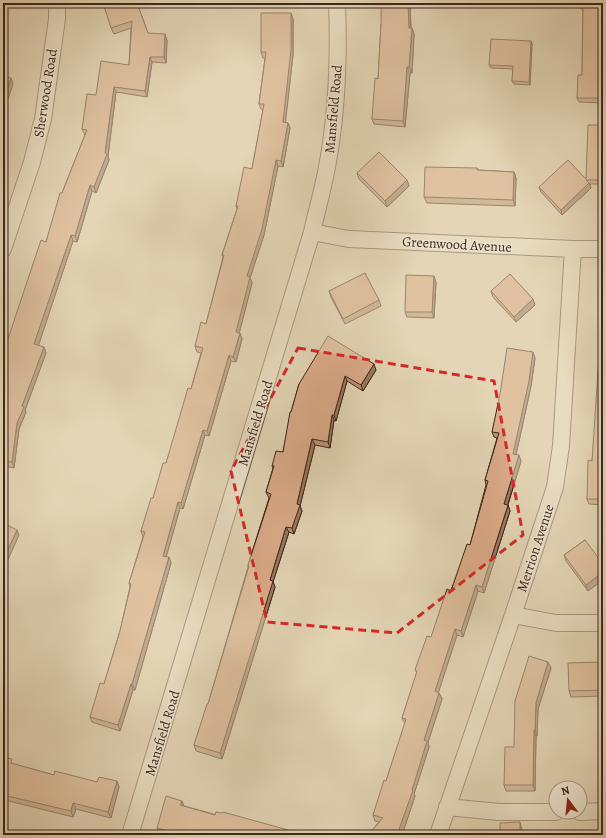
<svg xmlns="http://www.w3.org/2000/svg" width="606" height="838" font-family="Alegreya,serif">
	<rect width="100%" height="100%" fill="#e3d5b5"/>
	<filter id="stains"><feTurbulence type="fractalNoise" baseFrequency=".005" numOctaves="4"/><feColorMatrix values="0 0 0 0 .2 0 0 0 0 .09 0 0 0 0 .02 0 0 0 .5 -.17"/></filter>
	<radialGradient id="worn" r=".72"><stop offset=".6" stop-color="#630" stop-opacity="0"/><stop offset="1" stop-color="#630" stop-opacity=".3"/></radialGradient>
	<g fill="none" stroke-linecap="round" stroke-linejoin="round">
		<!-- minor casing -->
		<g stroke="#665241" stroke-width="18">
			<path id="minor" d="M312 232 349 239 573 249H603
				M3 249 32 162 43 119 57 19V3
				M513 615 556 623H603
				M447 807 499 812H556
				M580 812 603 811
				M130 835 312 232C317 210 323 189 327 167 337 114 339 56 337 3
				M438 835 513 615 555 487 561 446 573 249"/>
		</g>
		<!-- minor -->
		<use href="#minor" stroke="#ede4cf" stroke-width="16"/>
	</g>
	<!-- wall -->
	<path fill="#bd9377" stroke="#3d271a" d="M137 3 148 33 167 40 166 63 152 62 147 97 116 92 108 156 109 160 96 193 92 191 77 242 73 241 38 346 44 347 46 353 25 410 26 412 19 429 14 468 3 466V354L46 242 62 193 85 135 82 129 96 95 129 65 131 28 114 34 111 28Z
		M410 3 411 28H412L414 34 412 73H410L405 127 374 124 372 119 378 79 381 24Z
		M603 3V103L579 102 577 98 582 75 583 11 582 10 581 6Z
		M293 19V55L285 122 288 123 290 128 283 167 278 166 264 235 250 278 252 283 239 333 242 339 236 362 231 361 209 436 205 435 183 509 180 508 166 557 171 563 135 690H133L120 731 92 722 90 717 104 684 120 631 130 587 129 583 143 537 141 531 166 463 191 389 201 353 197 352 195 346 206 324 223 257 222 255 237 209 236 206 252 169 263 110 261 109 259 104 265 58H263L261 52Z
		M531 41 532 44 530 85 514 84 512 81 513 69 491 68 489 65Z
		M603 125V184H590L591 188 562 215 541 192 539 187 586 179Z
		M477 168 478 170 514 172 516 178 515 206 427 203 424 197Z
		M357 173 407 180 409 186 387 207 359 179Z
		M436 282 434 318 407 317 405 312Z
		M329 291 379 300 381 306 345 324 331 297Z
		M491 291 535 305 516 322 493 297Z
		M603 357V505L589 504 587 499 592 461Z
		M535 358 531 386 516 455 521 461 508 505 510 511 484 593 478 591 463 637 457 635 438 693H439L442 699 428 742 429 747 414 794 415 796 402 835H368L379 822 375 821 373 815 386 781 405 724 402 718 417 673 415 670 431 637 470 545 486 485 485 480 497 438 494 437 492 432Z
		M376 370 363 391 347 381 336 421 334 420 330 448 315 445 300 506 302 511 294 534 289 532 273 582 275 587 222 759 196 751 194 745 208 704 248 567V565L269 498 266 492 273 468 272 466 283 452 291 412 299 384Z
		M585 540 588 591 566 561 564 555Z
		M603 662V696L571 697 569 691Z
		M551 668 538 709 537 736H536L535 791H506L504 785Z
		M3 757 13 764 54 775 97 782 117 781 119 787 111 818 76 809 73 817 5 800 4 805 3 804Z
		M182 801 184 806 290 835H163L159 834 157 828Z"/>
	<!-- shaded-wall -->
	<path fill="#9a7861" stroke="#3d271a" d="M3 3H6L3 24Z
		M408 3H410L411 33 409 28Z
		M291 13 293 19V55L285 127 283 122Z
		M412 28 414 34 412 73 409 67Z
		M165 34 167 40 166 63 164 57Z
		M531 41 532 44 530 85 529 82Z
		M150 57 152 62 147 97 145 91Z
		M407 67 410 73 405 127 403 121Z
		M11 78 13 84 5 108 7 114 3 123V101Z
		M114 87 116 92 108 156 109 160 96 193 94 187 105 153Z
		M288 123 290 128 283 167 281 161Z
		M276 160 278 166 264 235 250 278 252 283 238 338 236 332 247 276Z
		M514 172 516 178 515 206 513 200Z
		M407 180 409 186 387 207 385 201Z
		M589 183 591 188 562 215 561 210Z
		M90 185 92 191 77 242 75 236Z
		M71 235 73 241 37 350 34 344Z
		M434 276 436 282 434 318 432 312Z
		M533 299 535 305 516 322 514 317Z
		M240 333 242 339 236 362 233 357Z
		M44 347 46 353 25 410 26 412 19 429 14 468 12 462 17 423 22 406Z
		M533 352 535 358 531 386 515 459 513 454Z
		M229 355 231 361 209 436 207 431Z
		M374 364 376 370 363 391 361 385Z
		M345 376 347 381 336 421 334 415Z
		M332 415 334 420 330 448 328 442Z
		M203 430 205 435 183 509 181 503Z
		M312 439 315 445 300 506 302 511 294 534 292 528 297 504Z
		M519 455 521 461 506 510 504 504Z
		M178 502 180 508 165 561 163 556Z
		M508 505 510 511 484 593 482 587Z
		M286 527 289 532 273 582 275 587 222 759 220 753 270 580Z
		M17 530 19 535 3 571V560Z
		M169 557 171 563 135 690 132 684Z
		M6 567 8 573 3 585V575Z
		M603 572V580L588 591 586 585Z
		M476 585 478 591 463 637 461 631Z
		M455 629 457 635 437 697 435 691Z
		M548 662 551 668 538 709 537 736 535 730 536 703Z
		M131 684 133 690 120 731 118 725Z
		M439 693 442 699 428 742 429 747 414 794 415 796 402 835H397L412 790 424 740Z
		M534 730 536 736 535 791 533 785Z
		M117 781 119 787 111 818 108 812Z
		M3 795 5 800 4 805 3 801Z
		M182 801 184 806 180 805Z
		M73 803 76 809 73 817 71 811Z
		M520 822 522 830 523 835H520Z
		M288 830 290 835H286Z"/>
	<!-- building -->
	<path fill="#dcab8a" stroke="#3d271a" d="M103 3H137L148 33 165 34 164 57H150L145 91 114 87 105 153 107 154 94 187 90 185 75 236 71 235 34 344 44 347 22 406 24 407 17 423 12 462 3 461V354L41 240 46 242 60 193H62L87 130 82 129 87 94 96 95 101 61 129 65 132 21 111 28Z
		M381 3H408L409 28H412L409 67H407L403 121 372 119 375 78 378 79 381 24Z
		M581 3H603V98H577L578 75H582L583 6H581Z
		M261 13H291V50L283 122 288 123 281 161 276 160 262 229 247 276 250 277 236 332 240 333 233 357 229 355 207 431 203 430 181 503 178 502 163 556 169 557 132 684H131L118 725 90 717 100 683 104 684 120 631 131 584 129 583 145 532 141 531 151 498H153L163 463H166L188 388 191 389 203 348 195 346 201 322 206 324 224 255H222L238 206H236L244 167 252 169 264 104H259L266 52H261Z
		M491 39 531 41 529 82 512 81 513 66 489 65Z
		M3 76 11 78 3 101Z
		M588 125H603V180H586L589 183 561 210 539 187 568 160 586 179Z
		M379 152 407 180 385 201 357 173Z
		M425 167 477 168V170L514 172 513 200 424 197Z
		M365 273 379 300 343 319 329 291Z
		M510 274 533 299 514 317 491 291Z
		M406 275 434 276 432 312H405Z
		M328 336 374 364 361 385 345 376 334 415H332L328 442 312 439 297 504 300 505 292 528 286 527 270 580 273 581 220 753 194 745 207 704H208L249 566 248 565 271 494 266 492 274 466H272L276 451 283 452 290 412H291L299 384Z
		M507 348 533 352 529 381 513 454 519 455 504 504 508 505 482 587 476 585 461 631 455 629 435 691 439 693 424 740 427 741 412 790H413L397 835H368L383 818 373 815 384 780 386 781 406 719 402 718 417 671 415 670 427 636 431 637 447 589 451 591 467 544 470 545 488 481 485 480 499 433 492 432 500 394Z
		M599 356 603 357V499H587L588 460 592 461Z
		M3 523 17 530 3 560Z
		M585 540 603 564V572L586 585 564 555Z
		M3 566 6 567 3 575Z
		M529 656 548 662 536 703 535 730H534L533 785H504L505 747H514L515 701Z
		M603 662V690L569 691 568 663Z
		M3 757 12 759 11 763 54 775 55 771 97 782 99 777 117 781 108 812 73 803 71 811 3 795Z
		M166 796 182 801 180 805 215 815 216 812 222 813 223 812 288 830 286 835H183L157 828Z
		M520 822V835H500V823Z"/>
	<!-- marked area -->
	<path d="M0 0H606V838H0ZM298 348 494 381 523 535 397 633 267 622 231 471Z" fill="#e3d5b5" fill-opacity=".55" fill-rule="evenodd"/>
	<path fill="none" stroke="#d62828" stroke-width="3" stroke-dasharray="8 5" stroke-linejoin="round" d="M298 348 494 381 523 535 397 633 267 622 231 471Z"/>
	<g text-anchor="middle" stroke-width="3" stroke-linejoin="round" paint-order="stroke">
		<!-- street labels -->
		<g font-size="14" fill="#3d271a" stroke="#ede4cf">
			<text transform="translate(45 93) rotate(-81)" y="5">Sherwood Road</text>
			<text transform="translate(333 109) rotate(-85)" y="5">Mansfield Road</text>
			<text transform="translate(457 244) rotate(3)" y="5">Greenwood Avenue</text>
			<text transform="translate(255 423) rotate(-73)" y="5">Mansfield Road</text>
			<text transform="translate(535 548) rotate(-72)" y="5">Merrion Avenue</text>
			<text transform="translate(162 733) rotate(-73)" y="5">Mansfield Road</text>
		</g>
	</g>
	<!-- margin -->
	<rect width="606" height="838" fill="none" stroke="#e3d5b5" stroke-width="16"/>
	<rect x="4" y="4" width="598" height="830" fill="none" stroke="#3d271a" stroke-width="2"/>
	<rect x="8" y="8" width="590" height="822" fill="none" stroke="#3d271a"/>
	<!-- north arrow -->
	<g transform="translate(568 800) rotate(344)"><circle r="19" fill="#ede4cf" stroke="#a79887"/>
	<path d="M0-3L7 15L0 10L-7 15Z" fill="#8f2418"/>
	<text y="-6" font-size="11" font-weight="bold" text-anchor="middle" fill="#3d271a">N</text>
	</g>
	<rect width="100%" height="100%" filter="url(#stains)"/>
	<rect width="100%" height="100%" fill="url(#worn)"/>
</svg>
